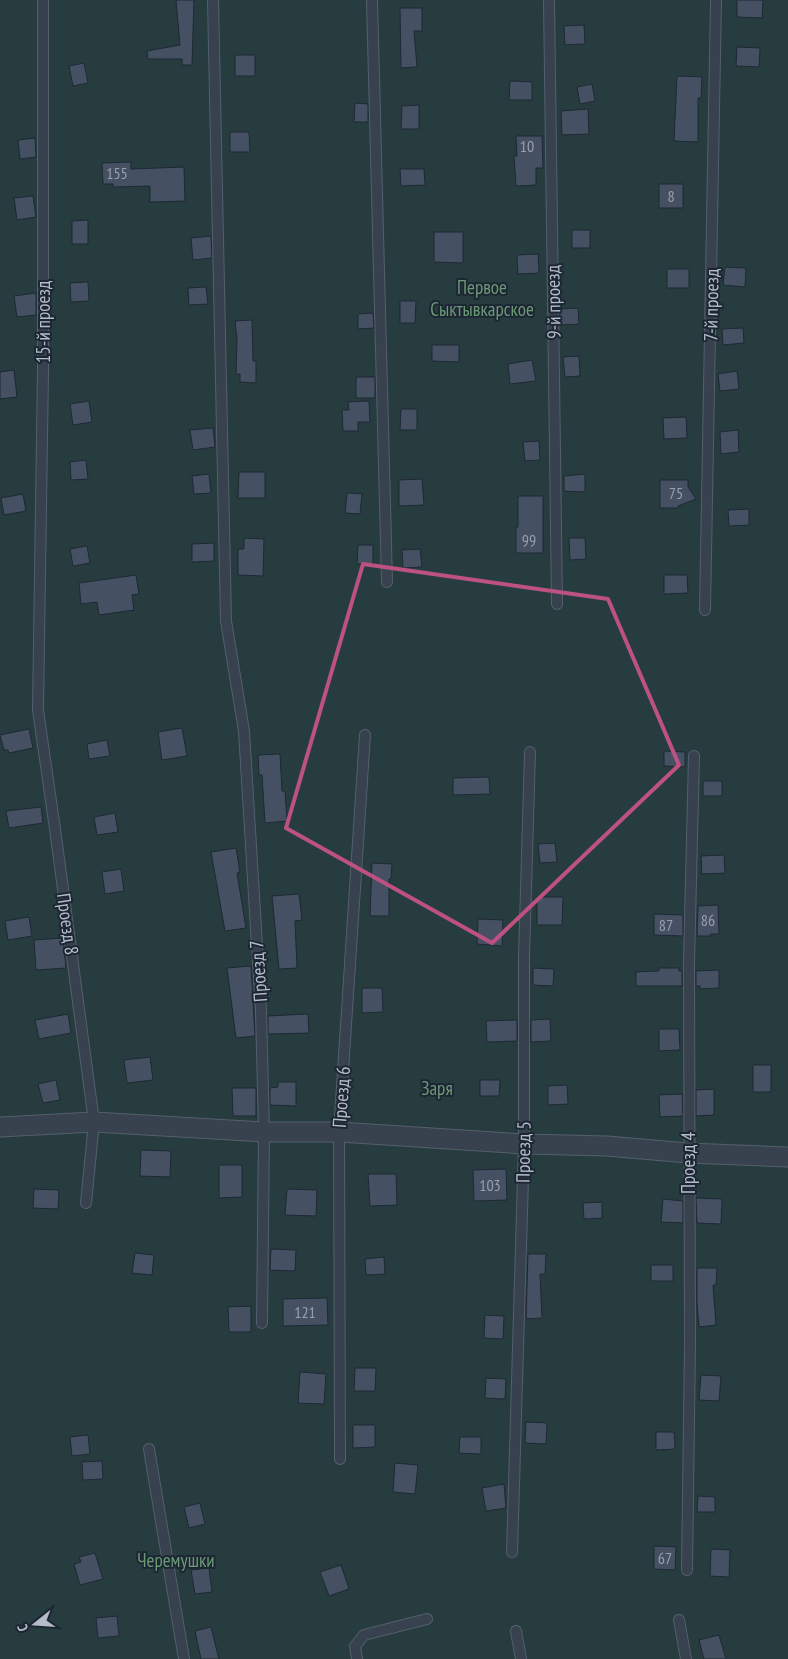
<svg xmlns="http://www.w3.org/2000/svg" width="788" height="1659" font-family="'PT Sans Narrow',sans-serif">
	<rect width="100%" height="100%" fill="#242f3e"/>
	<!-- green -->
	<path fill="#263c3f" d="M0 0H788V1659H0Z"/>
	<!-- building -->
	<path fill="#455162" stroke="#1f2835" d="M176 0H194L192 65H182V59H148L147 51 180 45Z
		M737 0H763L762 18 737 17Z
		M400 8H422V31H414L417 67 401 68Z
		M584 25 585 44 565 45 564 26Z
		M737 47 760 48 759 67 736 66Z
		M235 55H255V76H235Z
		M84 63 88 83 73 86 69 66Z
		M677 76 702 77 701 98H698V142L674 141Z
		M510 81 532 82V100H509Z
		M592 84 595 101 580 104 577 87Z
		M355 103 368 104V122H354Z
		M419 105V129H401L402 106Z
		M588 109 589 134 562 135 561 111Z
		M230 132H249L250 152H230Z
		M516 136H542L543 168H536V185L516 186 514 156H517Z
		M35 138 36 157 20 159 18 140Z
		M131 162V169L184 167 185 201 150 202V186L113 187V184H103L102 163Z
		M400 169H424L425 185 401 186Z
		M659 184H683V208H659Z
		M33 196 36 217 17 220 14 198Z
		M88 220V244H72V221Z
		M572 230H590V248H572Z
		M434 232H463V263L434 262Z
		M211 236 212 258 193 260 191 238Z
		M538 254 539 273 518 274 517 255Z
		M725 267 746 268 745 287 723 285Z
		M667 269H689V288H667Z
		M88 282 89 301 71 302 70 283Z
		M206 287 208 304 189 305 188 288Z
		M36 293V315L17 317 14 296Z
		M400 301H416L415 323H400Z
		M578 308 579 324 560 325V309Z
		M373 313 374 328 358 329V314Z
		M252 320 253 361H256V383L240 382V374H236L237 339 235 321Z
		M743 328 744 343 723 345 722 329Z
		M432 345H459V362L432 361Z
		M579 356 580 376 565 377 563 357Z
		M532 360 536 381 510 384 508 364Z
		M14 370 17 397 0 399V372Z
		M737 371 739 389 720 391 718 374Z
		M356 377H375V398H356Z
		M89 401 92 422 73 425 70 404Z
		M369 401 370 422H358V431H343L342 410H349L348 402Z
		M401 409H417V430H400Z
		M686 417 687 438 664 439 663 418Z
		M213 428 215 447 193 450 190 430Z
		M738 430 739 452 721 454 720 432Z
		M539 441 540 460 525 461 523 442Z
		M86 460 88 479 71 480 70 462Z
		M239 472H265V498H238Z
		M209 474 211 493 194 494 192 476Z
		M585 474V492L564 491V476Z
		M422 479 424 505 399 506V480Z
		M660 480H688V487L696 499 678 506V508H660Z
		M347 493 362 494 360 514 345 513Z
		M23 494 26 511 4 515 1 498Z
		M518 496H543V553H516V527H518Z
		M749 509V525L729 526 728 510Z
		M244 538 264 539 263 576 238 575V549H244Z
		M569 538H585L586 559 570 560Z
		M214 543V561L192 562V544Z
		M358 545H373V564H357Z
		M87 546 90 563 73 566 70 549Z
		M420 549 422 567 403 568 402 550Z
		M136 575 139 594 132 595 134 610 99 615 97 602 81 604 79 583Z
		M664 575H687L688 593 664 594Z
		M182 728 187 756 162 760 158 732Z
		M29 729 33 748 9 753 8 750H4L0 735Z
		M107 740 110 756 89 759 87 744Z
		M664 751 685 752V767L664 766Z
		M280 754 282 791H285L287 821 265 823 262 775H259L258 755Z
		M489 777 490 794 453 795V778Z
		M703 781H722V796H703Z
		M41 807 43 823 9 828 6 811Z
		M115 813 118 832 97 835 94 817Z
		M555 843 557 862 540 863 538 844Z
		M236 848 240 872 237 873 246 928 225 931 211 852Z
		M724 855 725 873 702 874 701 856Z
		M372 863 392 864 391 879H389V916H370Z
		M121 869 124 891 105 894 102 872Z
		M299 894 302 920 295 921 297 968 279 969 272 896Z
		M537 897H563L562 925H537Z
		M718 905 719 934H711L710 936H697L698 906Z
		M654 914 683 915V936L654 935Z
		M29 917 32 936 8 940 5 921Z
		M478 919 503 920 502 946 477 944Z
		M63 938 66 968 36 970 34 940Z
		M251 966 255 1036 236 1038 227 968Z
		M533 968 554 969 553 986 533 985Z
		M659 968H679V971H682V986H636V972L659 971Z
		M719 970V988L700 989V986H696V971Z
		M362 988H382L383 1012 362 1013Z
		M68 1014 71 1033 39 1039 35 1020Z
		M308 1014 309 1033 268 1034V1016Z
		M550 1019 551 1041 531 1042V1020Z
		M517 1020V1041L487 1042 486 1021Z
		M659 1029H679L680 1050 659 1051Z
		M150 1057 153 1080 127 1083 124 1060Z
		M753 1065H771V1092H753Z
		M56 1080 60 1100 43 1103 38 1084Z
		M480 1080H500L499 1096H480Z
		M278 1082H296V1106L270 1105V1088L278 1087Z
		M567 1085 568 1104 548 1105V1086Z
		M232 1088H256V1116H233Z
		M714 1089V1115L696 1116V1090Z
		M682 1094 683 1116 660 1117 659 1095Z
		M141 1150 171 1151 170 1177 140 1176Z
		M219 1165H242V1197L219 1198Z
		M506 1169 507 1200 474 1201 473 1170Z
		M368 1174H396L397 1205 370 1206Z
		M34 1189 59 1190 58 1209 33 1208Z
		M287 1189 317 1190 316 1216 285 1215Z
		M696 1198 722 1199 721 1224 697 1223Z
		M663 1199 683 1201V1223L661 1222Z
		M602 1202V1218L584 1219 583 1203Z
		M271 1249 296 1250 295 1271 270 1270Z
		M135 1253 154 1255 152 1275 132 1273Z
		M528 1254H546L545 1274H540L542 1318 526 1319Z
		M384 1257 385 1274 366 1275 365 1259Z
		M651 1265H673V1281H651Z
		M697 1268H717L716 1285H713L716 1325 699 1327 697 1302Z
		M327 1298 328 1325 283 1326V1299Z
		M251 1306V1332H229L228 1307Z
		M485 1315 504 1316 503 1339 484 1338Z
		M355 1368H376L375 1391H354Z
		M300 1372 326 1374 324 1404 298 1403Z
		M701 1375 721 1376 719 1401 699 1400Z
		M486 1378 506 1379 505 1399 485 1398Z
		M526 1422 547 1423 546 1444 525 1443Z
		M353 1425H375V1447L353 1448Z
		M656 1432H674L675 1449 656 1450Z
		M88 1435 90 1454 72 1456 70 1437Z
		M460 1437H481V1454L459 1453Z
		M102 1461 103 1479 83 1480 82 1462Z
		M395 1463 418 1465 415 1494 393 1492Z
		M504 1484 506 1508 486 1511 482 1488Z
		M698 1496 715 1497V1512H697Z
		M200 1503 205 1524 189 1528 184 1507Z
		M654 1546 676 1547 675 1570 654 1569Z
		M711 1549 730 1550 729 1577 710 1576Z
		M95 1553 103 1579 80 1585 74 1564 81 1562 79 1557Z
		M341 1565 349 1589 329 1596 320 1572Z
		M209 1568 212 1592 195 1594 191 1570Z
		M117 1616 119 1636 98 1638 96 1618Z
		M211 1627 219 1659H201L195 1631Z
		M719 1635 726 1659H704L699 1640Z"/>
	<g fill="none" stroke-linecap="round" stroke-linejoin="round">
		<!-- service casing -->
		<g stroke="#565f6c" stroke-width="12">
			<path id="service" d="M43 0V370L38 710 55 829 94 1122 86 1203
				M213 0 226 621 244 731 261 1011 264 1132 262 1323
				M372 0 387 582
				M549 0 557 604
				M705 610 716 0
				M149 1449 184 1659
				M340 1459 339 1132 365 735
				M512 1552 524 1144V957L530 752
				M687 1570 690 1344 689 962 694 756
				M679 1620 686 1659
				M516 1631 521 1659
				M357 1659 355 1646 364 1635 427 1619"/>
		</g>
		<!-- minor casing -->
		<g stroke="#565f6c" stroke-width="21">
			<path id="minor" d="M0 1127 94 1122 264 1132H339L524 1144 607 1146 688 1153 788 1157"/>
		</g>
		<!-- service -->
		<use href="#service" stroke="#38414e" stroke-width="10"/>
		<!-- minor -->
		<use href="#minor" stroke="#38414e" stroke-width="19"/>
	</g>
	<!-- marked area -->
	<path fill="none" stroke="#bd5182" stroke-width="4" stroke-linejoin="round" d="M363 564 608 599 679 765 492 943 286 828Z"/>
	<g text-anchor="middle" stroke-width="4" stroke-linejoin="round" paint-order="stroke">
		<!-- number labels -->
		<g font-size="16" fill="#98a1af">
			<text x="527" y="152">10</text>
			<text x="117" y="179">155</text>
			<text x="671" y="202">8</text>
			<text x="676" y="499">75</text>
			<text x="529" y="546">99</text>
			<text x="708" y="926">86</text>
			<text x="666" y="931">87</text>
			<text x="490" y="1191">103</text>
			<text x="305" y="1318">121</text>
			<text x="665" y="1564">67</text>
		</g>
		<!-- park labels -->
		<g font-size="19" fill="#6b9a76" stroke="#1d2633">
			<text x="482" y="294">Первое<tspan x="482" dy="22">Сыктывкарское</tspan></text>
			<text x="437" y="1095">Заря</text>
			<text x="176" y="1567">Черемушки</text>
		</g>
		<!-- street labels -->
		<g font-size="19" fill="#b4bcc9" stroke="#1d2633">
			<text transform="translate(553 302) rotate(-91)" y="7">9-й проезд</text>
			<text transform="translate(711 305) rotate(-89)" y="7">7-й проезд</text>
			<text transform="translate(43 322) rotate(-90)" y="7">15-й проезд</text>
			<text transform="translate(68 924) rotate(82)" y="7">Проезд 8</text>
			<text transform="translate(258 971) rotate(-94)" y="7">Проезд 7</text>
			<text transform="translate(341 1097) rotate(-86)" y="7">Проезд 6</text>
			<text transform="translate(523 1152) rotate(-89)" y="7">Проезд 5</text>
			<text transform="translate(688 1163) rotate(-90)" y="7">Проезд 4</text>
		</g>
	</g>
	<!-- north arrow -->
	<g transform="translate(35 1624) rotate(253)" stroke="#1d2633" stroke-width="4" paint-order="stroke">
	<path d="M0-4L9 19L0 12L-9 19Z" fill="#b4bcc9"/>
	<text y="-8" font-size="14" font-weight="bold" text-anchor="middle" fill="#b4bcc9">С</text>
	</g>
</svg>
